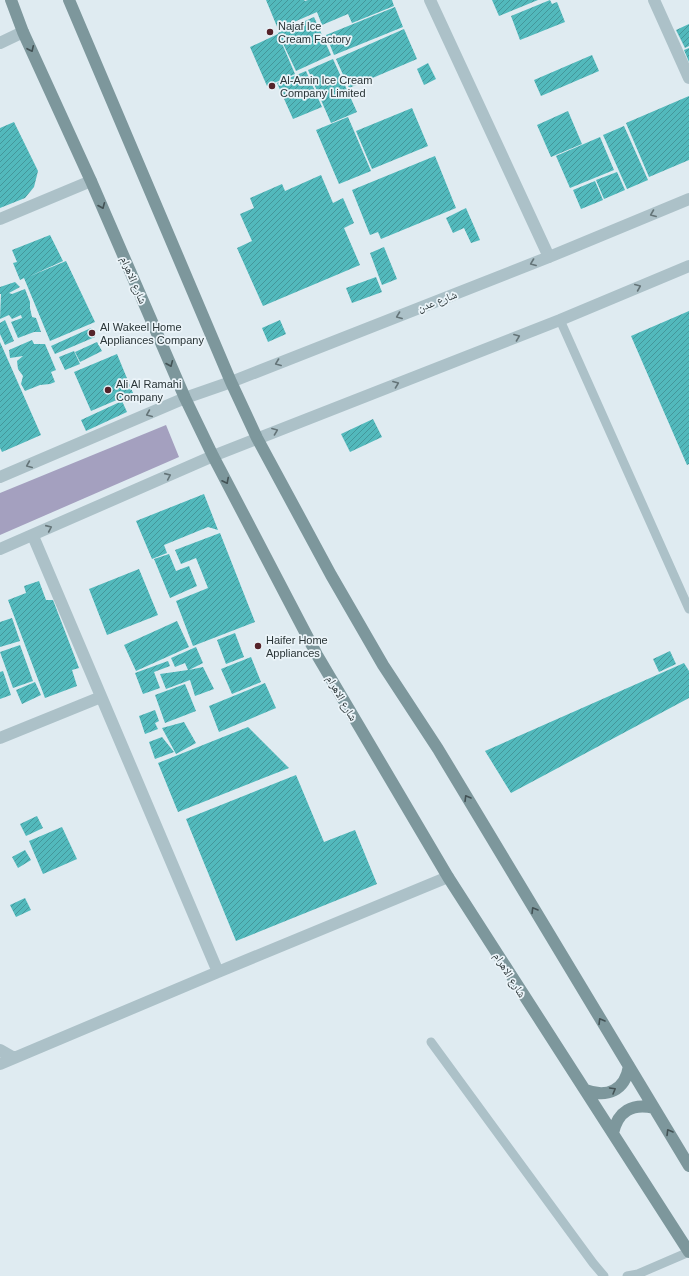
<svg xmlns="http://www.w3.org/2000/svg" width="689" height="1276" font-family="Helvetica,'Noto Naskh Arabic',sans-serif">
	<defs>
		<pattern id="building-hatch" width="6" height="6" patternUnits="userSpaceOnUse"><rect width="6" height="6" fill="#52b9bc"/><path d="M-1 1l2-2M0 6l6-6M5 7l2-2" fill="none" stroke="#44979a"/></pattern>
	</defs>
	<rect width="100%" height="100%" fill="#dfebf1"/>
	<!-- grass -->
	<path fill="#a4a0bf" d="M166 425 179 457 0 535V493Z"/>
	<!-- building -->
	<path fill="url(#building-hatch)" d="M266 0H304L305 1 308 0H392L394 6 352 23 348 14 322 25 317 12 278 29Z
		M492 0H538L499 16Z
		M550 0 552 4 557 2 565 22 520 40 511 16Z
		M395 7 403 27 334 55 326 35Z
		M314 17 331 55 296 71 278 33Z
		M689 24V46L685 48 676 30Z
		M404 29 417 59 349 88 336 59Z
		M278 34 295 74 267 86 250 47Z
		M689 48V62L684 50Z
		M592 55 599 71 541 96 534 80Z
		M333 59 357 112 331 123 308 70Z
		M428 63 436 79 424 85 417 69Z
		M306 71 322 107 293 119 277 83Z
		M689 96V160L649 177 626 123Z
		M412 108 428 146 372 169 356 131Z
		M568 111 582 144 551 157 537 125Z
		M348 117 371 171 339 184 316 130Z
		M14 122 38 171 34 187 25 198 0 208V128Z
		M624 126 648 180 627 189 603 135Z
		M600 137 614 170 570 188 556 156Z
		M435 156 456 208 381 239 378 232 370 235 352 190Z
		M617 172 625 190 604 199 596 180Z
		M321 175 333 203 343 198 354 223 344 228 360 265 263 306 237 248 252 241 240 214 254 208 250 198 282 184 285 191Z
		M595 181 603 200 581 209 573 190Z
		M466 208 480 240 471 243 464 228 453 233 446 218Z
		M50 235 63 261 28 277 66 261 95 322 50 341 24 278 20 280 13 263 17 262 12 250Z
		M384 247 397 279 382 285 370 253Z
		M376 277 382 292 352 303 346 288Z
		M15 282 20 287 9 293 12 294 25 289 30 302V308L32 317 36 318 41 332H34L18 338 11 322 22 318 21 315 12 319 9 315 0 319 1 294H0V287Z
		M689 311V464L687 465 631 336Z
		M5 320 14 341 5 345 0 334V323Z
		M280 320 286 334 268 342 262 328Z
		M91 328 95 337 55 354 51 346Z
		M32 340 34 344H45L56 370 51 372 55 382 50 384 40 385 25 391 21 384 23 376 18 369 17 361 23 356 10 358 9 350Z
		M0 342 41 435 2 452 0 448Z
		M97 342 102 351 80 362 75 352Z
		M74 351 80 364 65 370 59 357Z
		M117 354 133 393 91 411 74 372Z
		M122 401 127 412 86 431 81 420Z
		M373 419 382 437 350 452 341 434Z
		M204 494 218 530 208 527 164 545 167 553 152 559 136 521Z
		M220 533 255 622 193 646 176 601 208 588 196 558 181 564 175 550Z
		M169 554 176 571 189 566 197 586 170 598 154 559Z
		M139 569 158 615 107 635 89 589Z
		M39 581 46 600H53L79 668 72 670 77 686 45 698 8 600 26 593 24 586Z
		M12 618 20 641 0 647V622Z
		M177 621 189 647 136 671 124 645Z
		M235 633 244 657 226 664 217 640Z
		M20 645 33 681 13 688 0 652Z
		M196 647 203 663 189 670 203 667 214 689 195 696 190 680 166 689 160 674 188 670 185 663 175 667 171 658Z
		M670 651 676 664 659 672 653 659Z
		M251 657 261 682 232 694 221 669Z
		M168 661 170 666 154 672 160 688 143 694 135 673Z
		M684 663 689 671V698L511 793 485 751Z
		M3 671 11 695 0 699V672Z
		M35 682 41 695 22 704 16 690Z
		M265 683 276 708 219 732 209 706Z
		M185 684 196 711 165 723 155 695Z
		M155 710 159 721 155 723 158 729 145 734 139 716Z
		M184 722 196 743 176 754 162 728Z
		M248 727 289 768 178 812 158 763Z
		M162 737 174 752 155 759 149 742Z
		M296 775 324 842 355 830 377 884 236 941 186 819Z
		M37 816 43 828 26 836 20 824Z
		M62 827 77 859 43 874 29 841Z
		M25 850 31 860 18 868 12 857Z
		M25 898 31 910 16 917 10 905Z"/>
	<g fill="none" stroke-linecap="round" stroke-linejoin="round">
		<!-- lane -->
		<path stroke="#acc1c8" stroke-width="9" d="M560 320 689 609
			M431 1042 593 1263 604 1276
			M627 1276 638 1274 689 1252"/>
		<!-- street -->
		<path stroke="#acc1c8" stroke-width="12" d="M430 0 549 257
			M654 0 689 78
			M0 43 23 32
			M0 219 91 181
			M0 477 185 398 231 382 549 257 689 199
			M33 536 218 972
			M0 549 213 456 560 320 689 266
			M0 738 101 697
			M0 1050 14 1058
			M0 1064 218 972 448 877"/>
		<!-- secondary -->
		<path stroke="#7d979c" stroke-width="12" d="M11 0 23 32 91 181 185 398 213 456 317 655 448 877 689 1252
			M69 0 231 382 257 438 331 575 383 665 438 749 689 1166
			M585 1090C607 1098 625 1091 629 1066
			M613 1133C618 1111 632 1103 654 1108"/>
	</g>
	<!-- one-way arrows -->
	<defs><path id="oneway-chevron" d="M-2-3.5L2.5 0L-2 3.5" fill="none" stroke-width="1.6" stroke-linecap="round" stroke-linejoin="round"/></defs>
	<g stroke="#435255">
		<use href="#oneway-chevron" transform="translate(31 49) rotate(65)"/>
		<use href="#oneway-chevron" transform="translate(102 206) rotate(67)"/>
		<use href="#oneway-chevron" transform="translate(170 364) rotate(67)"/>
		<use href="#oneway-chevron" transform="translate(226 481) rotate(63)"/>
		<use href="#oneway-chevron" transform="translate(467 798) rotate(-121)"/>
		<use href="#oneway-chevron" transform="translate(534 910) rotate(-121)"/>
		<use href="#oneway-chevron" transform="translate(601 1021) rotate(-121)"/>
		<use href="#oneway-chevron" transform="translate(613 1090) rotate(-30)"/>
		<use href="#oneway-chevron" transform="translate(669 1132) rotate(-121)"/>
	</g>
	<g stroke="#647478">
		<use href="#oneway-chevron" transform="translate(653 214) rotate(158)"/>
		<use href="#oneway-chevron" transform="translate(533 263) rotate(159)"/>
		<use href="#oneway-chevron" transform="translate(638 287) rotate(-23)"/>
		<use href="#oneway-chevron" transform="translate(399 316) rotate(159)"/>
		<use href="#oneway-chevron" transform="translate(517 337) rotate(-21)"/>
		<use href="#oneway-chevron" transform="translate(278 363) rotate(159)"/>
		<use href="#oneway-chevron" transform="translate(396 384) rotate(-21)"/>
		<use href="#oneway-chevron" transform="translate(149 414) rotate(157)"/>
		<use href="#oneway-chevron" transform="translate(275 431) rotate(-21)"/>
		<use href="#oneway-chevron" transform="translate(29 465) rotate(157)"/>
		<use href="#oneway-chevron" transform="translate(168 476) rotate(-24)"/>
		<use href="#oneway-chevron" transform="translate(49 528) rotate(-24)"/>
	</g>
	<!-- markers -->
	<g fill="#55232a" stroke="#ebf4f9" stroke-width="1.5">
		<circle cx="270" cy="32" r="4"/>
		<circle cx="272" cy="86" r="4"/>
		<circle cx="92" cy="333" r="4"/>
		<circle cx="108" cy="390" r="4"/>
		<circle cx="258" cy="646" r="4"/>
	</g>
	<g text-anchor="middle" stroke-width="3.5" stroke-linejoin="round" paint-order="stroke">
		<!-- poi labels -->
		<g font-size="11" fill="#2a3537" stroke="#ebf4f9" text-anchor="start">
			<text x="278" y="30">Najaf Ice<tspan x="278" dy="13">Cream Factory</tspan></text>
			<text x="280" y="84">Al-Amin Ice Cream<tspan x="280" dy="13">Company Limited</tspan></text>
			<text x="100" y="331">Al Wakeel Home<tspan x="100" dy="13">Appliances Company</tspan></text>
			<text x="116" y="388">Ali Al Ramahi<tspan x="116" dy="13">Company</tspan></text>
			<text x="266" y="644">Haifer Home<tspan x="266" dy="13">Appliances</tspan></text>
		</g>
		<!-- street labels -->
		<g font-size="11" fill="#2a3537" stroke="#ebf4f9">
			<text transform="translate(134 280) rotate(67)" y="4">شارع الاهرام</text>
			<text transform="translate(437 301) rotate(-21)" y="4">شارع عدن</text>
			<text transform="translate(342 698) rotate(60)" y="4">شارع الاهرام</text>
			<text transform="translate(510 975) rotate(58)" y="4">شارع الاهرام</text>
		</g>
	</g>
</svg>
